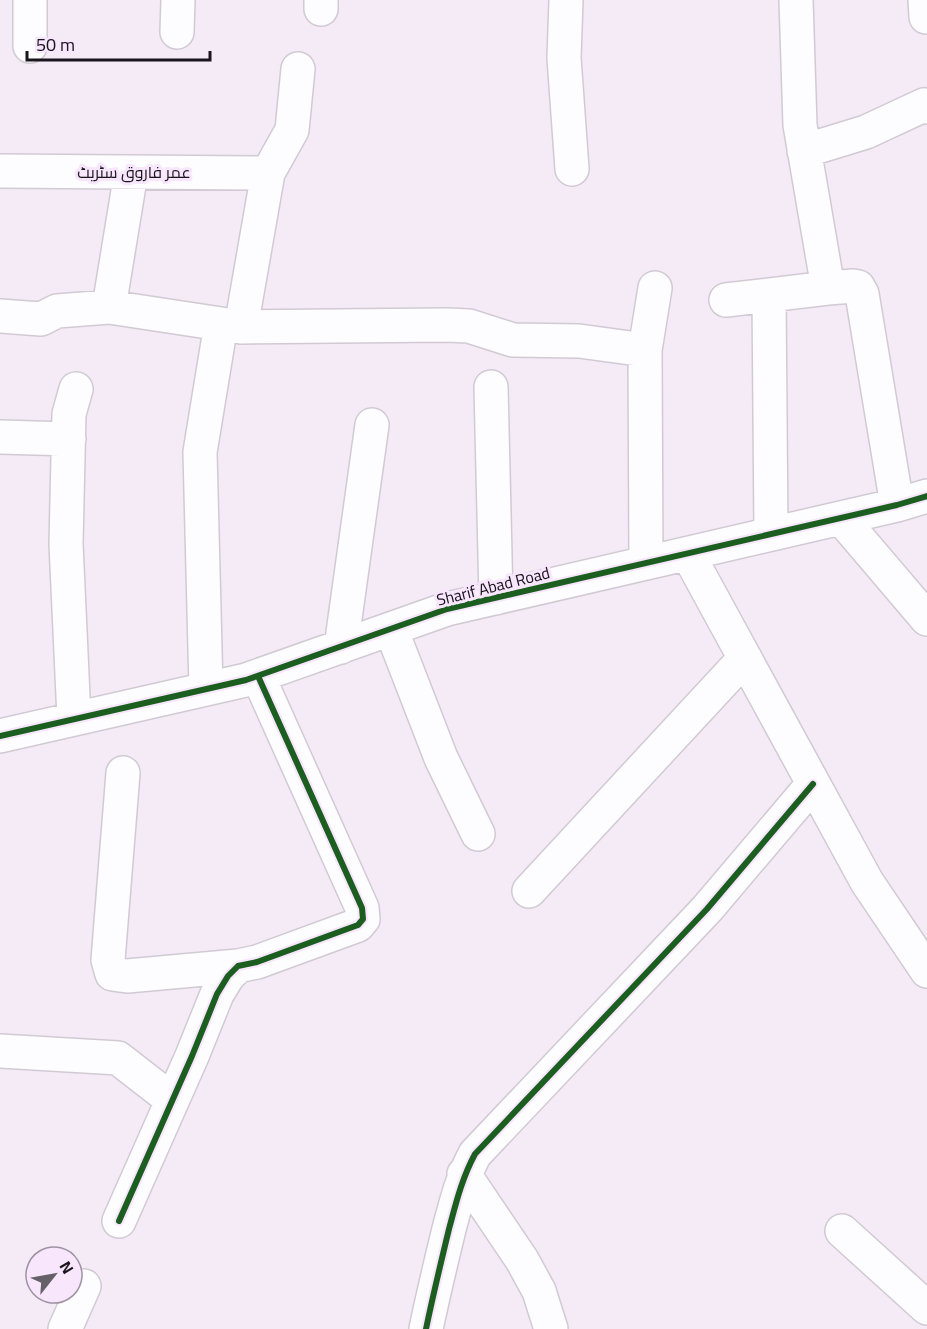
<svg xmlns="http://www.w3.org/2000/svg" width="927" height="1329" font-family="Georgia,Cairo,serif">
	<rect width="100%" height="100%" fill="#f4ebf7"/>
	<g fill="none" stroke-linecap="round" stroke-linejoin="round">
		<!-- minor casing -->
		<g stroke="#d1cad3" stroke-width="36">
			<path id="minor" d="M321 0V9
				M566 0 564 58 572 169
				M796 0 800 125 828 288
				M925 0 926 17
				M177 32 178 0
				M30 46V0
				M804 151 866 132 924 105 927 107
				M0 171 268 173
				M769 295 771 534
				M726 300 828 288 853 286 858 287 862 294 897 505
				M109 307 131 173
				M0 316 41 319 57 311 109 307 241 327 447 325 469 326 513 340 579 341 645 350
				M241 327 268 173 292 130 298 69
				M491 387 496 598
				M0 437 69 439
				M841 518 927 619
				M688 554 867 882 927 971
				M646 563 645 350 655 288
				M391 629 441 758 478 834
				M341 647 372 425
				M206 689 200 452 221 324
				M74 718 66 544 69 414 76 389
				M0 736 246 680 447 609 897 505 927 496
				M123 773 108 960 112 974 127 976 238 966
				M529 891 745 658
				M0 1051 118 1058 172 1100
				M464 1174 522 1260 539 1291 551 1329
				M119 1221 192 1056 217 994 228 976 238 966 257 962 358 925 363 919 362 908 258 676
				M842 1231 927 1308
				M65 1329 84 1286
				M426 1329C433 1295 441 1262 449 1229 456 1203 462 1178 475 1154L707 909 813 784"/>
		</g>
		<!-- minor -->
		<use href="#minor" stroke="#fdfcfe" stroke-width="33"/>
		<!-- cycleway casing -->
		<g stroke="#f7e6fc" stroke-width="10">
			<path id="cycleway" d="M0 736 246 680 447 609 897 505 927 496
				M119 1221 192 1056 217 994 228 976 238 966 257 962 358 925 363 919 362 908 258 676
				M426 1329C433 1295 441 1262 449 1229 456 1203 462 1178 475 1154L707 909 813 784"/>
		</g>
		<!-- cycleway -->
		<use href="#cycleway" stroke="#1b5e20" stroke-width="6"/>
	</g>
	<g text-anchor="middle" stroke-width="6" stroke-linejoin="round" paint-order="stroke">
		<!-- street labels -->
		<g font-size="16" fill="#1a151c" stroke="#f7e6fc">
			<text x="134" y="178">عمر فاروق سٹریٹ</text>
			<text transform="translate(493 586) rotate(-14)" y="6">Sharif Abad Road</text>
		</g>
	</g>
	<!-- north arrow -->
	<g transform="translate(54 1275) rotate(59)"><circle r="28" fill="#f7e6fc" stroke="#9f92a2" stroke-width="1.5"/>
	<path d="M0-4.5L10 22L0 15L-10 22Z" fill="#666069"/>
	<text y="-9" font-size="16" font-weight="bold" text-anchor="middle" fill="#1a151c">N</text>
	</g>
	<!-- scale -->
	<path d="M27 51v9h183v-9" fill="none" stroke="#1a151c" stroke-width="3"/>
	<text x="36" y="51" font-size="18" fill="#1a151c" stroke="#f7e6fc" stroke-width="4.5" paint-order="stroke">50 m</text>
</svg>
